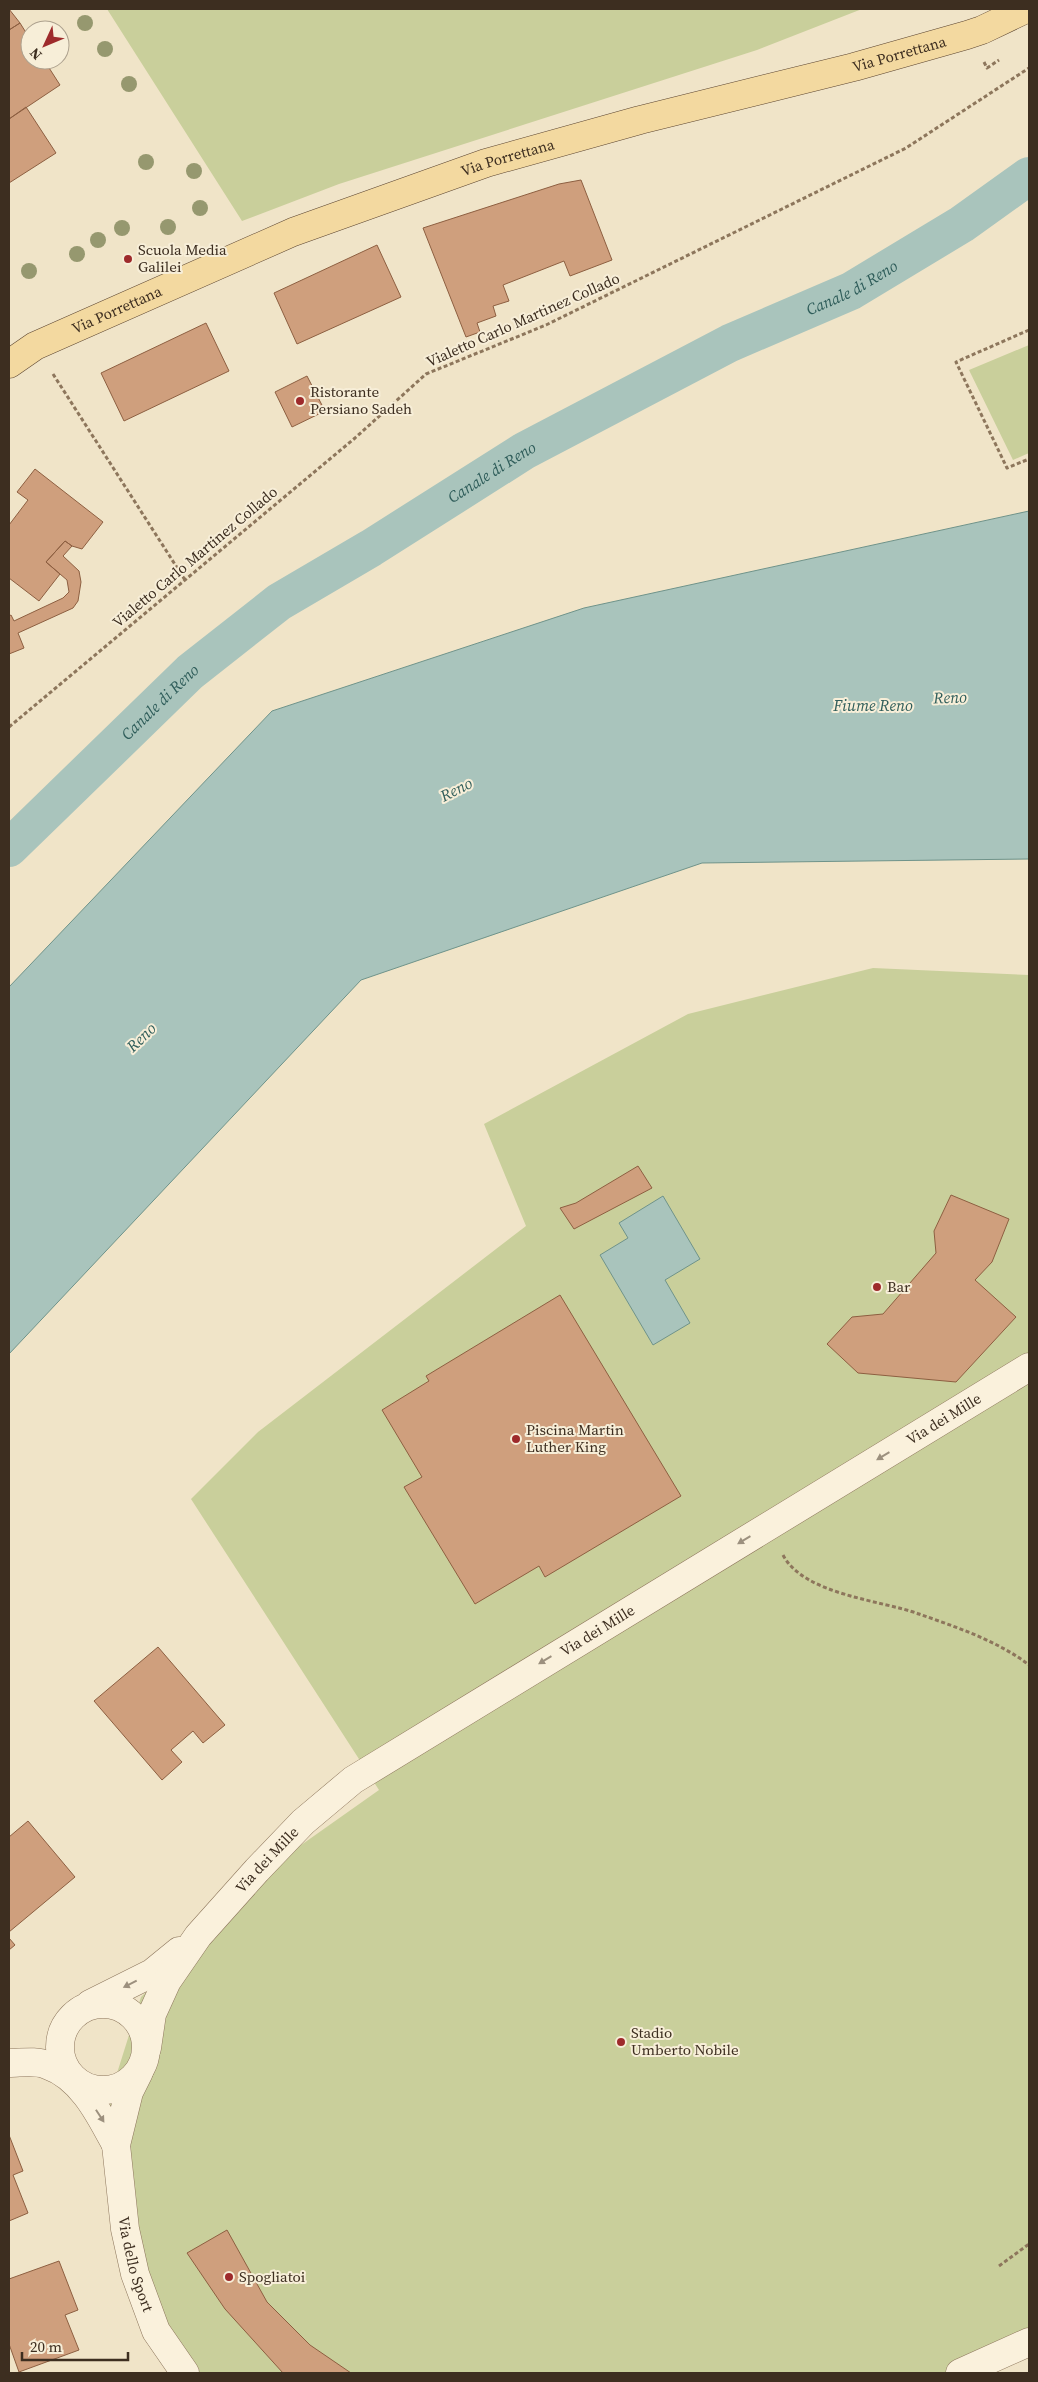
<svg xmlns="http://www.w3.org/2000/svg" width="1038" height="2382" font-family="'Source Serif 4',serif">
	<rect width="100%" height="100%" fill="#f0e4c8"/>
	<!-- green -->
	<path fill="#c9cf9b" d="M107 9H862L757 50 339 184 242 221Z
		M1029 345V453L1013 460 969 370Z
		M873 968 1029 975V2345L966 2373H180L112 2215 107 2105 141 1997 287 1855 379 1790 191 1499 258 1432 526 1226 484 1124 688 1014Z"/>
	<!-- water -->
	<path fill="#a9c4bc" stroke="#6f938a" d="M1029 511V859L702 863 361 980 9 1354V987L272 711 584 608Z
		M663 1196 700 1259 665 1280 690 1323 653 1345 600 1255 628 1238 619 1223Z"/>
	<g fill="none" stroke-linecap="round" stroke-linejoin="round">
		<!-- canal -->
		<path stroke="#a9c4bc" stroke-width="38" id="s1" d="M9 848 190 672 279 602 371 548 524 451 730 343 851 291 962 224 1029 176"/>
	</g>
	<!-- building -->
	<path fill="#cf9f7d" stroke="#8d5f41" d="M9 9 20 23 9 30Z
		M20 23 30 39V60H44L60 85 9 119V30Z
		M26 107 56 153 9 183V119Z
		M581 180 612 260 570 276 564 261 503 285 509 301 493 306 496 316 477 323 480 332 466 337 423 228 559 184Z
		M377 245 401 297 297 344 274 293Z
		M206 323 229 371 124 421 101 373Z
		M307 376 325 411 292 427 275 392Z
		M35 469 103 522 82 549 72 546 65 541 46 562 60 574 39 601 9 578V525L28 500 17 492Z
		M65 541 72 546 63 556 79 571 81 582 78 601 73 608 18 633 24 648 9 654V616L11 615 14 621 63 598 69 592 67 580 46 562Z
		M638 1166 652 1188 574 1229 560 1208 576 1203Z
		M951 1195 1009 1219 992 1262 975 1280 1016 1317 956 1382 858 1373 827 1344 852 1317 883 1314 936 1253 934 1231Z
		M560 1295 681 1496 545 1577 539 1566 475 1604 404 1487 422 1477 382 1410 429 1381 426 1376Z
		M158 1647 225 1725 203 1743 193 1731 171 1750 182 1762 162 1780 94 1701Z
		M28 1821 75 1877 9 1932V1837Z
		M9 1938 15 1945 9 1950Z
		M9 2135 23 2171 13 2175 28 2213 9 2221Z
		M227 2230 267 2302 310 2345 351 2373H283L225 2309 187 2253Z
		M59 2261 78 2310 65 2315 79 2350 19 2372 9 2344V2279Z"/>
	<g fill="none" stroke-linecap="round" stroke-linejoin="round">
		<!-- street casing -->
		<g stroke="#8d765c" stroke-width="29">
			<g id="street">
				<circle cx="103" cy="2047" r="43"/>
				<path d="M90 2004 152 1973 179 1951"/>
				<path id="s2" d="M147 2048 152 2014 167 1981 198 1936 257 1870 303 1822 353 1780 1029 1367"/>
				<path d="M9 2063C21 2063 36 2060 47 2065 82 2077 100 2115 116 2145L129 2092 139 2072"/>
				<path id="s3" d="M116 2145 125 2229 135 2274 156 2331 185 2373"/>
				<path d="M960 2373 1029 2342"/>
			</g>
		</g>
		<!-- primary casing -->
		<g stroke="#5b4430" stroke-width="29">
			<g id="primary">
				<path id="s4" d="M9 364 35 346 293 232 486 163 640 120 854 67 967 35 982 30 1026 9"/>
			</g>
		</g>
		<!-- path -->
		<path stroke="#8d765c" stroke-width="3" stroke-dasharray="4 2.5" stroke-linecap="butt" d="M984 62 987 68 999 60
			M1029 330 956 362 1007 468 1029 459
			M53 374 185 580
			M9 727 355 438 426 374 546 325 906 148 1029 68
			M783 1555C804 1595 881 1600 919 1614 956 1627 998 1641 1029 1665
			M999 2266 1029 2244"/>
		<!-- street -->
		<use href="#street" stroke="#faf1dc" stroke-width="28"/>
		<!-- primary -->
		<use href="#primary" stroke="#f3d9a0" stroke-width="28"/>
	</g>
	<!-- trees -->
	<g fill="#96986f">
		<circle cx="85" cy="23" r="8"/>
		<circle cx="105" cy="49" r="8"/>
		<circle cx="129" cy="84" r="8"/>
		<circle cx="146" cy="162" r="8"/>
		<circle cx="194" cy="171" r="8"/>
		<circle cx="200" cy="208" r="8"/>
		<circle cx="168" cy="227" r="8"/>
		<circle cx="122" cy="228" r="8"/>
		<circle cx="98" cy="240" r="8"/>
		<circle cx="77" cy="254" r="8"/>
		<circle cx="29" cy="271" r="8"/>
	</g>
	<!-- one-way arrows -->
	<defs><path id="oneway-solid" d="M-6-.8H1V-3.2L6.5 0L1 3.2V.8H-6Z" transform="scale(1.25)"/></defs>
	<g fill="#9c907e">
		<use href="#oneway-solid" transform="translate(883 1456) rotate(149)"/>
		<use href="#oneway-solid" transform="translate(744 1540) rotate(149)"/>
		<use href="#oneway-solid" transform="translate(545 1660) rotate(149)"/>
		<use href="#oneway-solid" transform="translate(130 1984) rotate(153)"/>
		<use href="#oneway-solid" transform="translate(100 2116) rotate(57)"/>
	</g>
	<!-- markers -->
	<g fill="#9e2a2b" stroke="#f7eed8" stroke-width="2">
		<circle cx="128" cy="259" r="5"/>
		<circle cx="300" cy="401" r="5"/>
		<circle cx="877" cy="1287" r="5"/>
		<circle cx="516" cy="1439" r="5"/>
		<circle cx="621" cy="2042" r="5"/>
		<circle cx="229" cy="2277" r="5"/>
	</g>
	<g text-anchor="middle" stroke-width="4" stroke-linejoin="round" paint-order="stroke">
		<!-- street labels -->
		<g font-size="15" fill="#3d2e20" stroke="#f7eed8">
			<text dy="5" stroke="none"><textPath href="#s4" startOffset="946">Via Porrettana</textPath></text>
			<text dy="5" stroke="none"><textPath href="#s4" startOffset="541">Via Porrettana</textPath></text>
			<text dy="5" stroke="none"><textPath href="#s4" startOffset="121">Via Porrettana</textPath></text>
			<text transform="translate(523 320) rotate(-24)" y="5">Vialetto Carlo Martinez Collado</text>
			<text transform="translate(195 557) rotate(-40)" y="5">Vialetto Carlo Martinez Collado</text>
			<text dy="5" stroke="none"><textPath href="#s2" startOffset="1038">Via dei Mille</textPath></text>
			<text dy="5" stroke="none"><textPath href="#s2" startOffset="632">Via dei Mille</textPath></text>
			<text dy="5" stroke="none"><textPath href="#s2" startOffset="228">Via dei Mille</textPath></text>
			<text dy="5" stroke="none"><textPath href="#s3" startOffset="121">Via dello Sport</textPath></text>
		</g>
		<!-- poi labels -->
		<g font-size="15" fill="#3d2e20" stroke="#f7eed8" text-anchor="start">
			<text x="138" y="255">Scuola Media<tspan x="138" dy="17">Galilei</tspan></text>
			<text x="310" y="397">Ristorante<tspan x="310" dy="17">Persiano Sadeh</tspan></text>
			<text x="887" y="1292">Bar</text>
			<text x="526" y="1435">Piscina Martin<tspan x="526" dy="17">Luther King</tspan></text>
			<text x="631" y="2038">Stadio<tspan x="631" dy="17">Umberto Nobile</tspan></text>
			<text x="239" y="2282">Spogliatoi</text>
		</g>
		<!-- water labels -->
		<g font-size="16" font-style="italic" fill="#2f5d5a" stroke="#f7eed8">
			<text dy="6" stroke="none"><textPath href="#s1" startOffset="1020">Canale di Reno</textPath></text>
			<text dy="6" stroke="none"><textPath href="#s1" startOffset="615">Canale di Reno</textPath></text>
			<text transform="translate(950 697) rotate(-2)" y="6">Reno</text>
			<text dy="6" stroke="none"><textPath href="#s1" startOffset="210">Canale di Reno</textPath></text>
			<text x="873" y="711">Fiume Reno</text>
			<text transform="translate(456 789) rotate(-27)" y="6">Reno</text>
			<text transform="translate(141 1037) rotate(-44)" y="6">Reno</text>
		</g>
	</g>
	<!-- border -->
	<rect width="1038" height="2382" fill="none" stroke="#3d2e20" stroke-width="20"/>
	<!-- north arrow -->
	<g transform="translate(45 45) rotate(226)"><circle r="24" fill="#f7eed8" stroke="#ada18e"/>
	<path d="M0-4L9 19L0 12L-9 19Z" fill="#9e2a2b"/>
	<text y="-8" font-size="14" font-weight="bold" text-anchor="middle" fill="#3d2e20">N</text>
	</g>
	<!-- scale -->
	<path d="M22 2352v8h106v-8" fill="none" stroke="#3d2e20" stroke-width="2.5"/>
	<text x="30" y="2352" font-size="15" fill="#3d2e20" stroke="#f7eed8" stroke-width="4" paint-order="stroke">20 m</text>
</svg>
